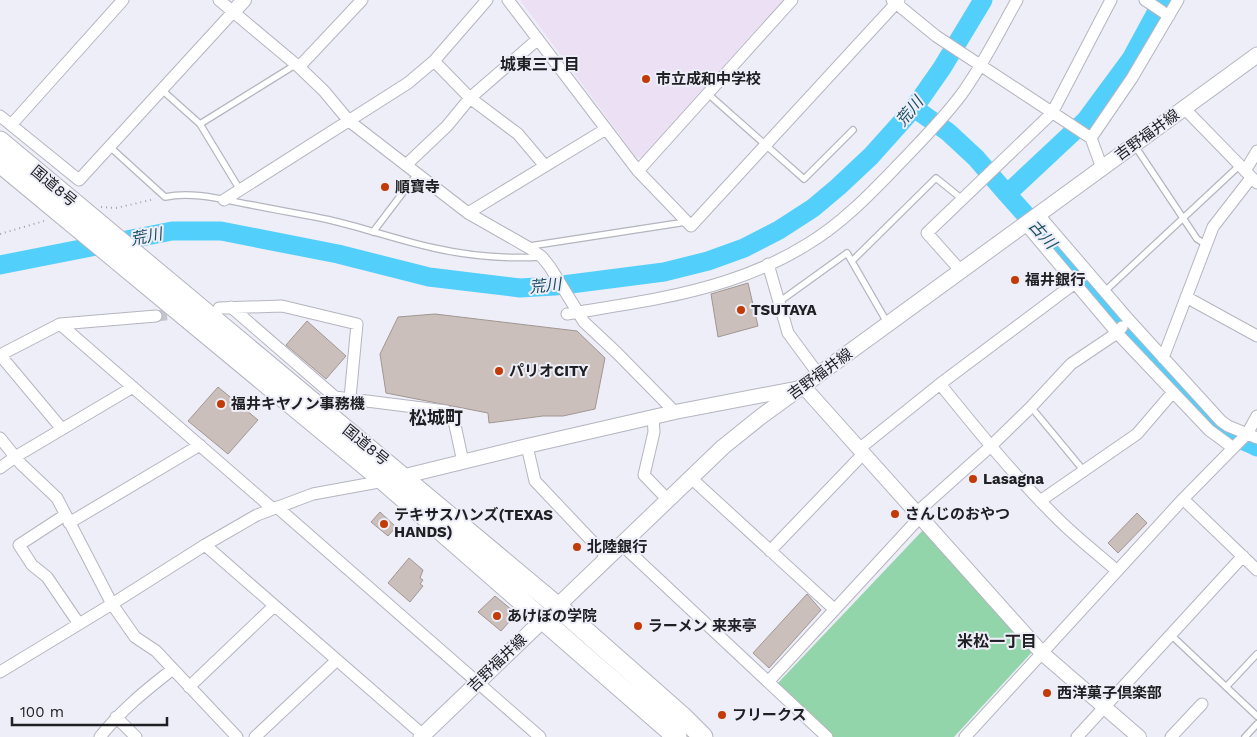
<svg xmlns="http://www.w3.org/2000/svg" width="1257" height="737" font-family="'Work Sans','Noto Sans JP',sans-serif">
	<rect width="100%" height="100%" fill="#eeeef9"/>
	<!-- education -->
	<path fill="#ece0f5" d="M520 0H783L784 1 643 158 636 157Z"/>
	<!-- green -->
	<path fill="#92d5aa" d="M924 529 1033 651 954 737H833L777 684Z"/>
	<g fill="none" stroke-linecap="round" stroke-linejoin="round">
		<!-- river -->
		<path stroke="#53cffb" stroke-width="19" d="M1163 0 1131 59 1086 120 1007 194 1212 422C1224 435 1241 439 1257 447
			M914 108 948 132 976 158 1007 194
			M0 265 172 231H221L338 254 429 277 520 288 555 286 664 272 708 261 744 248 779 230 813 208 838 187 871 156 914 108 942 68 983 0"/>
	</g>
	<!-- building -->
	<path fill="#cabfba" stroke="#a19692" d="M748 283 758 326 718 337 711 294Z
		M435 314 577 331 605 358 595 409 563 416H543L489 423 488 413 386 393 380 354 398 317Z
		M307 321 346 356 326 379 286 345Z
		M218 387 258 420 228 454 188 421Z
		M380 512 396 527 388 536 371 522Z
		M1137 513 1147 523 1118 553 1108 543Z
		M409 558 423 570 420 578 423 580 420 584 423 586 410 602 388 583Z
		M807 594 821 610 769 668 753 653Z
		M495 596 512 610 510 621 501 631 478 612Z"/>
	<g fill="none" stroke-linecap="round" stroke-linejoin="round">
		<!-- minor-tunnel -->
		<path stroke="#c5c5ce" stroke-width="11" stroke-dasharray="11 5.5" stroke-linecap="butt" d="M156 316 182 313"/>
		<!-- service casing -->
		<g stroke="#b4b5bf" stroke-width="8">
			<path id="service" d="M162 90 200 124 240 190
				M707 93 804 179 853 130
				M200 124 295 65
				M1135 146 1197 239 1207 245
				M110 147 165 197C193 191 224 200 252 205 280 211 310 215 338 222 370 230 402 241 434 248 469 256 505 259 540 257
				M373 232 417 174
				M530 246 686 222
				M852 261 936 178 962 199
				M1104 292 1240 165
				M779 302 847 253 888 324
				M1031 407 1084 471
				M1171 635 1257 716
				M1226 687 1257 654
				M1245 737 1257 724"/>
		</g>
		<!-- minor casing -->
		<g stroke="#b4b5bf" stroke-width="13">
			<path id="minor" d="M219 0 299 67 324 91 349 121 468 213 531 249 542 257 550 267 584 322 617 353 675 412
				M508 0 638 171 691 226 899 0
				M892 0 936 36 1091 138 1102 168
				M1145 0 1169 16
				M434 61 470 98 518 134 545 166
				M299 67 362 0
				M1184 108 1257 183
				M0 116 79 180 233 12
				M11 125 123 0
				M1091 138 1132 78 1178 0
				M406 165 447 126 470 98 538 39
				M638 171 792 0
				M1245 171 1257 151
				M224 200 408 83 434 61 487 0
				M468 213 606 129
				M1038 214 1129 320 1221 421 1228 426 1257 438
				M1025 224 1117 333 1209 430 1232 447
				M768 264 788 333 819 375
				M960 270 927 233 1052 113 1111 0
				M1186 297 1257 336
				M231 307 335 397 446 411 453 416 463 462
				M219 308 282 306 357 324 350 398
				M567 314C621 305 675 298 727 281 754 272 782 260 806 245 842 224 872 192 900 163 921 141 943 119 961 95 983 65 999 32 1017 0
				M60 324 273 509
				M0 355 60 324 156 316
				M0 355 62 429
				M1163 358 1213 227 1251 178
				M940 384C978 431 1016 478 1059 520 1077 538 1098 554 1117 571
				M653 417 654 432 644 475 668 500
				M0 438 21 464 57 498 112 604 135 637 156 651 237 737
				M527 446 535 481 608 558
				M859 449 940 384 1075 283
				M0 468 15 457 133 387
				M691 478 834 609
				M1183 499 1257 570
				M1040 501 1137 434 1173 392
				M277 507 540 737
				M916 513 991 446 1031 407 1071 364 1117 333 1122 327
				M65 515 19 545 32 565 47 577 79 624
				M69 523 200 445
				M205 545 423 735
				M622 545 827 737
				M770 551 863 454
				M0 672 112 604 205 545 257 515 313 494 384 481
				M768 682 920 517
				M189 687 274 606
				M116 717 136 737
				M100 737C121 710 146 690 173 669
				M255 737 337 660
				M965 737 1183 499 1247 434 1257 416
				M1077 737 1243 556
				M1171 737 1202 704"/>
		</g>
		<!-- tertiary casing -->
		<g stroke="#b4b5bf" stroke-width="16">
			<path id="tertiary" d="M233 12 244 0
				M803 386 1042 653 1139 737
				M397 478 527 446 675 412 800 388"/>
		</g>
		<!-- secondary casing -->
		<g stroke="#b4b5bf" stroke-width="17">
			<path id="secondary" d="M421 737 723 447 759 418 1257 55"/>
		</g>
		<!-- trunk casing -->
		<g stroke="#b4b5bf" stroke-width="21">
			<path id="trunk" d="M0 141 557 606 684 718 703 737
				M0 163 384 481 677 737"/>
		</g>
		<!-- path -->
		<path stroke="#a2a2aa" stroke-width="2" stroke-dasharray="1 4" stroke-linecap="butt" d="M101 207 116 208 155 199
			M0 234 44 221"/>
		<!-- service -->
		<use href="#service" stroke="#fff" stroke-width="5.5"/>
		<!-- minor -->
		<use href="#minor" stroke="#fff" stroke-width="11"/>
		<!-- tertiary -->
		<use href="#tertiary" stroke="#fff" stroke-width="14"/>
		<!-- secondary -->
		<use href="#secondary" stroke="#fff" stroke-width="15"/>
		<!-- trunk -->
		<use href="#trunk" stroke="#fff" stroke-width="19"/>
	</g>
	<!-- markers -->
	<g fill="#c23a06" stroke="#eeeef9" stroke-width="2">
		<circle cx="646" cy="79" r="5"/>
		<circle cx="385" cy="187" r="5"/>
		<circle cx="1015" cy="280" r="5"/>
		<circle cx="741" cy="310" r="5"/>
		<circle cx="499" cy="371" r="5"/>
		<circle cx="221" cy="404" r="5"/>
		<circle cx="973" cy="479" r="5"/>
		<circle cx="895" cy="514" r="5"/>
		<circle cx="384" cy="524" r="5"/>
		<circle cx="577" cy="547" r="5"/>
		<circle cx="497" cy="616" r="5"/>
		<circle cx="638" cy="626" r="5"/>
		<circle cx="1047" cy="693" r="5"/>
		<circle cx="722" cy="715" r="5"/>
	</g>
	<g text-anchor="middle" stroke-width="4" stroke-linejoin="round" paint-order="stroke">
		<!-- poi labels -->
		<g font-size="15" font-weight="bold" fill="#202024" stroke="#eeeef9" text-anchor="start">
			<text x="656" y="84">市立成和中学校</text>
			<text x="395" y="192">順寶寺</text>
			<text x="1025" y="285">福井銀行</text>
			<text x="751" y="315">TSUTAYA</text>
			<text x="509" y="376">パリオCITY</text>
			<text x="231" y="409">福井キヤノン事務機</text>
			<text x="983" y="484">Lasagna</text>
			<text x="905" y="519">さんじのおやつ</text>
			<text x="394" y="520">テキサスハンズ(TEXAS<tspan x="394" dy="17">HANDS)</tspan></text>
			<text x="587" y="552">北陸銀行</text>
			<text x="507" y="621">あけぼの学院</text>
			<text x="648" y="631">ラーメン 来来亭</text>
			<text x="1057" y="698">西洋菓子倶楽部</text>
			<text x="732" y="720">フリークス</text>
		</g>
		<!-- street labels -->
		<g font-size="15" fill="#202024" stroke="#eeeef9">
			<text transform="translate(1147 135) rotate(-36)" y="5">吉野福井線</text>
			<text transform="translate(54 186) rotate(40)" y="5">国道8号</text>
			<text transform="translate(820 374) rotate(-36)" y="5">吉野福井線</text>
			<text transform="translate(366 445) rotate(39)" y="5">国道8号</text>
			<text transform="translate(497 663) rotate(-44)" y="5">吉野福井線</text>
		</g>
		<!-- neighbourhood labels -->
		<g font-size="16" font-weight="bold" fill="#202024" stroke="#eeeef9">
			<text x="540" y="70">城東三丁目</text>
			<text x="997" y="647">米松一丁目</text>
		</g>
		<!-- water labels -->
		<g font-size="16" font-style="italic" fill="#1a4e60" stroke="#eeeef9">
			<text transform="translate(909 111) rotate(-51)" y="6">荒川</text>
			<text transform="translate(1043 234) rotate(48)" y="6">古川</text>
			<text transform="translate(146 236) rotate(-11)" y="6">荒川</text>
			<text transform="translate(545 285) rotate(-6)" y="6">荒川</text>
		</g>
		<!-- quarter labels -->
		<g font-size="18" font-weight="bold" fill="#202024" stroke="#eeeef9">
			<text x="436" y="424">松城町</text>
		</g>
	</g>
	<!-- scale -->
	<path d="M12 717v8h155v-8" fill="none" stroke="#202024" stroke-width="2.5"/>
	<text x="20" y="717" font-size="15" fill="#202024" stroke="#eeeef9" stroke-width="4" paint-order="stroke">100 m</text>
</svg>
